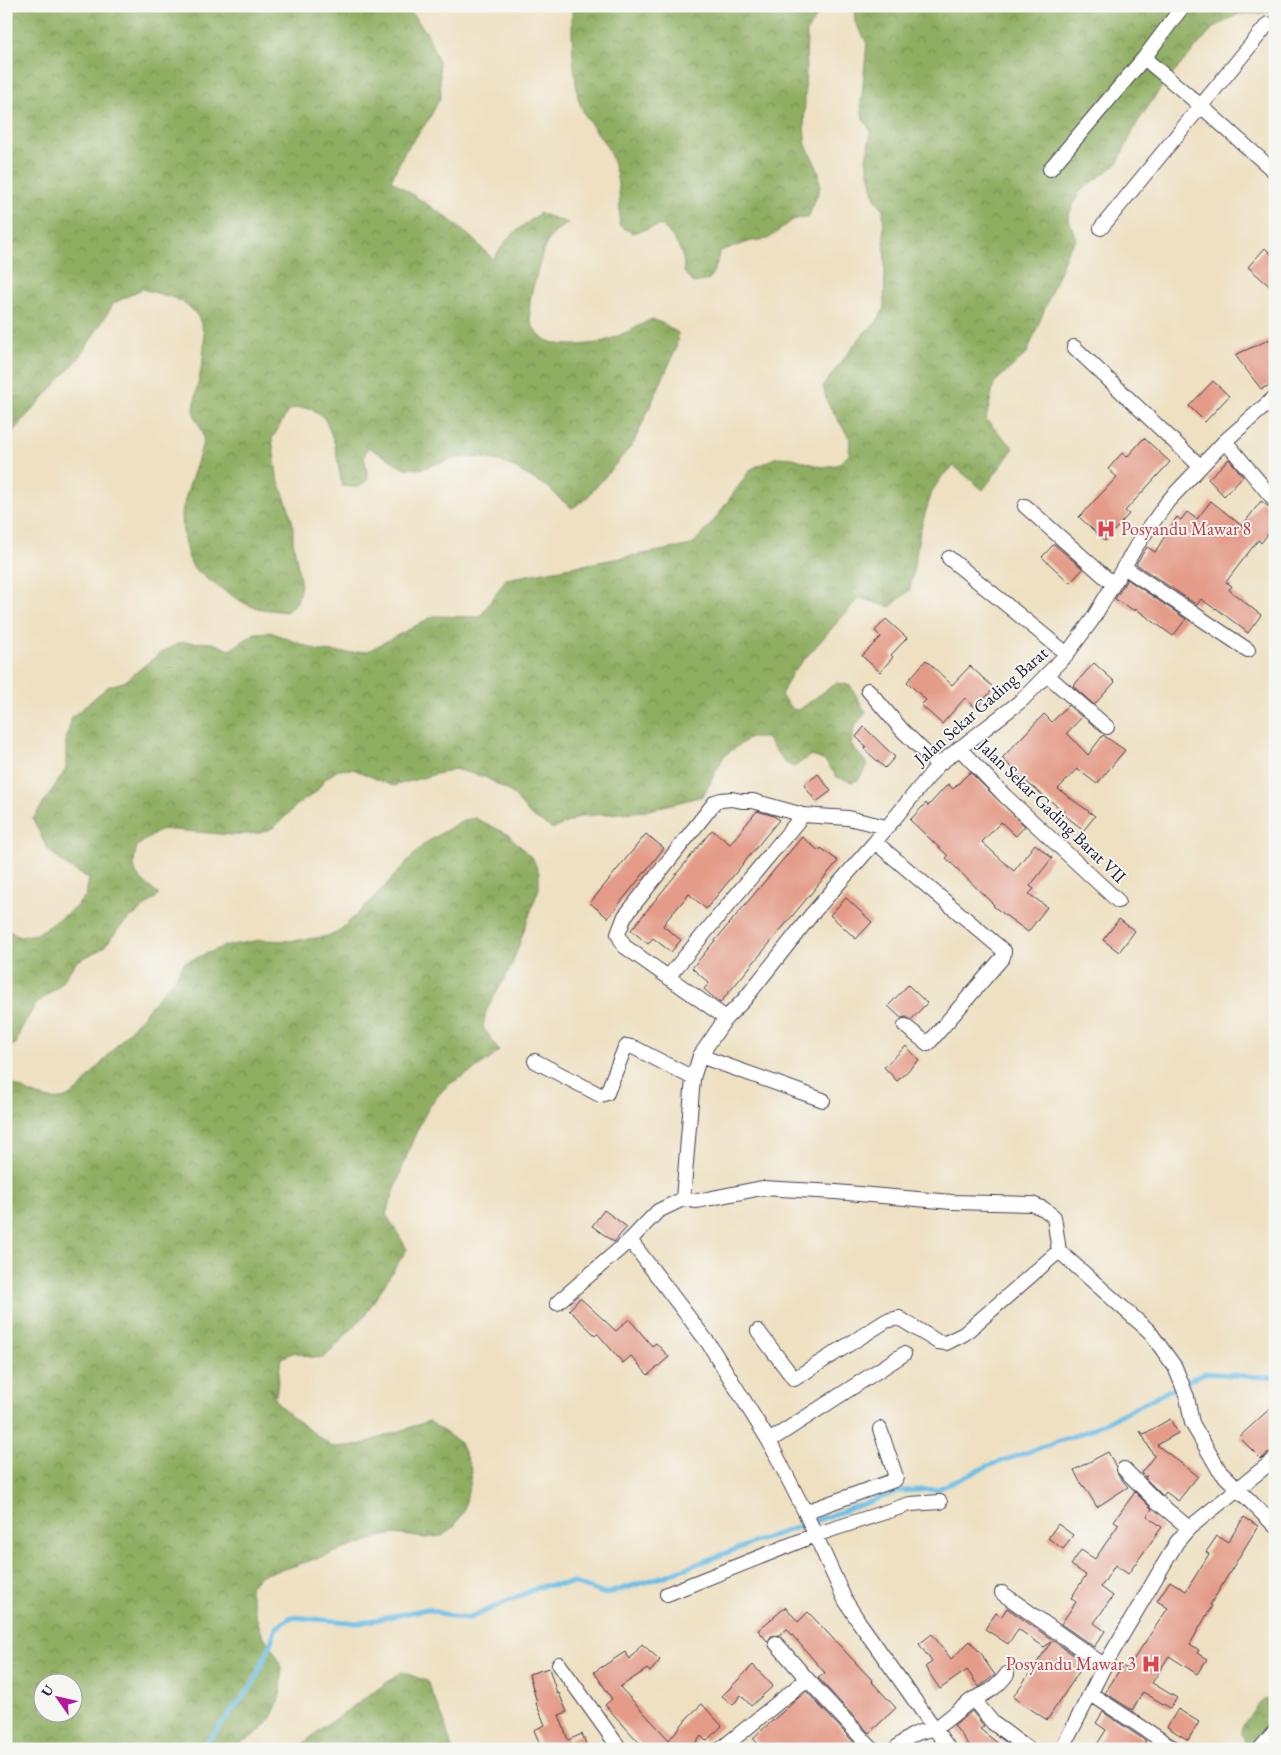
<svg xmlns="http://www.w3.org/2000/svg" width="1281" height="1755" font-family="'EB Garamond',serif">
	<defs>
		<pattern id="forest-crowns" width="20" height="18" patternUnits="userSpaceOnUse" patternTransform="scale(1.25)"><rect width="20" height="18" fill="#8fae62"/><path d="M2 6a3 3 0 1 1 6 0M12 15a3 3 0 1 1 6 0" fill="none" stroke="#748d52"/></pattern>
	</defs>
	<rect width="100%" height="100%" fill="#f6f6f2"/>
	<filter id="ink" filterUnits="userSpaceOnUse"><feTurbulence type="fractalNoise" baseFrequency=".02" numOctaves="2"/><feDisplacementMap in="SourceGraphic" scale="10" xChannelSelector="R" yChannelSelector="G"/><feConvolveMatrix kernelMatrix="1 2 1 2 8 2 1 2 1" color-interpolation-filters="sRGB"/></filter>
	<filter id="wash" filterUnits="userSpaceOnUse"><feTurbulence type="fractalNoise" baseFrequency=".0096" numOctaves="4" result="noise"/><feDisplacementMap in="SourceGraphic" scale="20" xChannelSelector="R" yChannelSelector="G"/><feGaussianBlur stdDeviation="1.12" result="paint"/><feColorMatrix in="noise" values="0 0 0 0 0 0 0 0 0 0 0 0 0 0 0 0 0 1.4 0 .05"/><feComposite in="paint" operator="in"/></filter>
	<g filter="url(#wash)">
		<rect width="100%" height="100%" fill="#eee0c1"/>
		<!-- forest -->
		<path fill="url(#forest-crowns)" stroke="#58684e" fill-rule="evenodd" d="M6 6H406L427 33 439 63 441 96 429 119 404 153 391 180 446 217 473 239 493 259 510 236 540 213 568 223C562 228 551 234 548 241 541 252 539 268 535 280 522 320 531 347 577 345 588 344 597 344 607 340 623 335 638 326 652 319L666 325 678 333 676 349 633 444 585 500 572 508 560 499 549 488 513 467 499 461 484 458 465 457 451 459 420 469 405 468 368 447 364 456 368 478C360 490 354 487 342 486L335 445 327 423 323 417 311 408H295L288 411 272 439 277 476 289 509 293 525V540L301 586 297 602 286 612C274 610 259 610 248 605 238 600 202 577 195 569 185 558 180 521 183 507 188 485 198 464 203 442 206 430 193 420 194 410 196 375 222 325 182 302 170 295 154 293 142 289L114 303 79 358 6 439Z
			M572 6H826L823 7 807 31 804 128 806 145 819 172 820 187 809 216 793 220 768 239 752 241 720 251 716 266 709 280 693 283 684 272C685 252 675 239 662 225L632 233 619 225C621 200 619 171 607 147 598 132 584 118 579 101 577 96 577 89 576 83 572 57 572 32 572 6Z
			M854 6H1275V11L1260 13 1239 14 1213 28 1162 86 1137 123 1117 164 1080 191 1068 216 1076 240 1068 250 1027 353 994 383 986 420 1014 448 983 490 954 466 943 475 932 491 920 531 910 590 890 607 859 598 792 673 781 695 792 709 799 710 836 683 850 685 866 713 854 727 851 745 868 765 858 780 852 782 837 777 825 761 811 755 794 767 784 762 766 738H749L724 756 703 796 645 811 581 816 553 829 531 816 512 793 485 777 454 769 393 786 353 769 338 770 325 779 316 792 297 805 275 827 260 833 231 835 162 829 137 846C129 875 138 877 159 895L121 926 103 948 76 962 59 986 36 1004 21 1029 16 1044 10 1046 6 1043V930L22 936 37 934 75 908 86 895 89 879 64 864 47 848 33 819 66 769V739L72 717 109 686 124 682 160 653 182 642 213 643 230 650 255 633 270 632 319 651 350 653 368 651 434 616 480 617 506 579 692 545 713 522 751 469 777 457 793 458 821 467 837 465 849 455 850 439 827 402 823 386 863 334 876 323 884 309 885 261 883 209 875 198 866 159 871 131 863 119 861 105 867 43 855 22Z
			M475 818 509 835 533 859 539 873V888L511 967 486 1011 483 1027 499 1051C489 1061 478 1068 465 1075 459 1079 451 1082 446 1087 414 1117 402 1175 386 1214L407 1249 365 1315 324 1358 309 1357 295 1352 281 1358 276 1396 270 1389 279 1405 305 1427 333 1447 359 1445 429 1421 460 1443 472 1471 464 1511 455 1525 442 1536 426 1538 395 1534 380 1537 288 1568 261 1575 249 1587C252 1600 257 1624 263 1635 268 1644 275 1651 279 1661 287 1684 277 1719 256 1734 247 1740 235 1744 225 1749H6V1081C23 1089 46 1104 65 1098 70 1096 75 1092 79 1089L175 978 184 963 225 946 261 940 292 941 323 937 337 933 370 902 424 844 461 821ZM42 1682H72V1712H42Z
			M402 1672 427 1681 444 1721 452 1749H297L322 1728Z
			M1272 1699 1275 1700V1749H1247L1242 1733 1243 1725 1258 1705 1264 1700Z"/>
		<g fill="none" stroke-linecap="round" stroke-linejoin="round">
			<!-- stream -->
			<path stroke="#6dbfe8" stroke-width="5" d="M202 1749 253 1684 267 1653 276 1628 291 1617 360 1623 427 1609 454 1617 470 1618 542 1586 574 1583 605 1594 665 1576 763 1539 900 1491 938 1489 988 1466 1088 1431 1204 1373 1275 1378"/>
		</g>
		<g id="blocks">
			<!-- building -->
			<path fill="#e49b88" d="M1265 248 1275 258V291L1248 267Z
				M1275 337V383L1261 389 1235 355Z
				M1213 381 1229 396 1205 422 1189 406Z
				M1144 438 1170 462 1125 511 1129 514 1105 541 1079 517 1117 477 1108 469 1122 453 1127 457Z
				M1229 459 1243 476 1224 496 1208 479Z
				M1211 501 1242 526 1261 501 1275 512V525L1261 543 1258 540 1226 582 1232 586 1229 590 1261 615 1248 633 1216 608 1215 609 1201 599 1197 605 1136 564 1147 547 1155 552 1177 517 1181 520 1187 512 1197 519Z
				M1054 544 1083 569 1070 583 1042 557Z
				M1127 579 1186 619 1173 636 1136 609 1135 611 1115 599Z
				M886 619 907 638 891 655 893 657 880 672 862 656 881 637 875 631Z
				M926 660 952 685 970 666 994 688 976 708 965 698 942 724 921 705 926 700 907 682Z
				M1094 663 1115 682 1094 705 1073 686Z
				M1068 705 1082 717 1067 733 1088 755 1103 735 1125 750 1097 784 1077 769 1058 789 1095 816 1084 830 1064 815 1066 813 1030 785 1002 758 1044 714 1052 722Z
				M864 727 895 757 885 768 864 749 866 746 856 737Z
				M970 772 1025 826 1016 836 1001 822 982 842 1014 871 1035 844 1052 858 1030 886 1034 889 1029 894 1047 907 1028 932 993 906 994 905 946 858 948 856 910 820 926 803 928 806 948 784 953 789Z
				M818 774 831 791 816 802 804 785Z
				M757 811 774 816 779 820 706 909 689 894 666 921 663 926 681 940 671 952 653 938 648 944 631 930 712 830 730 844Z
				M646 834 664 848 608 918 590 903Z
				M802 837 819 851 821 848 838 861 720 1003 704 989 709 983 692 968Z
				M846 898 872 922 856 939 830 915Z
				M1119 919 1135 931 1119 952 1103 940Z
				M908 985 927 1003 911 1020 906 1017 901 1018 888 1006Z
				M906 1046 919 1060 897 1081 884 1067Z
				M604 1210 627 1227 614 1242 592 1226Z
				M580 1298 616 1331 629 1319 652 1346 656 1343 669 1357 648 1375 631 1356 623 1363 597 1333 595 1335 569 1310Z
				M1275 1404V1450L1270 1452 1261 1459 1239 1437Z
				M1170 1419 1178 1433 1157 1445 1198 1476 1178 1501 1166 1492 1163 1496 1145 1478 1147 1475 1145 1477 1141 1473 1154 1456 1140 1431 1144 1434Z
				M1108 1452 1116 1467 1118 1475 1128 1487 1097 1507 1084 1486H1082L1074 1470Z
				M1135 1492 1152 1509 1147 1516 1162 1527 1128 1574 1115 1565 1101 1587 1113 1596 1094 1623 1105 1631 1094 1647 1061 1624 1076 1602 1071 1598 1086 1575 1071 1565 1081 1550 1095 1559 1119 1524 1114 1521Z
				M1244 1517 1258 1526 1210 1605 1212 1606 1190 1644 1199 1650 1197 1653 1207 1659 1197 1674 1169 1656 1152 1683 1177 1698 1170 1708 1143 1692 1132 1710 1105 1693 1122 1666 1127 1669 1168 1608 1157 1601 1170 1581 1186 1591 1209 1554 1206 1552 1217 1536 1228 1542Z
				M1058 1524 1073 1535 1063 1549 1048 1538Z
				M786 1607 798 1622 808 1612 873 1681 872 1682 896 1708 869 1733 818 1678 825 1673 787 1629 779 1635 771 1636 768 1642 758 1630Z
				M1007 1608 1085 1663 1047 1720 1013 1697 1052 1641 1044 1647 1018 1629 1008 1644 985 1629 996 1613 1001 1617Z
				M932 1634 951 1659 970 1641 984 1657 983 1658 995 1675 979 1687 967 1670 940 1689 925 1667 932 1662 919 1644Z
				M642 1644 660 1660 650 1672 647 1669 620 1687 669 1740 689 1716 702 1704 722 1726 706 1741 701 1736 691 1749H645L605 1705 612 1699 594 1672 625 1652 630 1659Z
				M753 1665 773 1686 751 1706 741 1695 733 1705 722 1696Z
				M549 1668 557 1694 559 1693 567 1712 559 1715 568 1740 582 1734 588 1749H542L534 1730 545 1725 536 1703H537L529 1674Z
				M806 1691 860 1749H762L753 1738Z
				M1178 1709 1199 1722 1188 1740 1167 1727Z
				M972 1711 984 1726 980 1729 1005 1749H972L954 1725Z
				M1103 1712 1146 1741 1141 1749H1094L1106 1730 1096 1723Z"/>
		</g>
	</g>
	<g filter="url(#ink)">
		<use href="#blocks" fill-opacity="0" stroke="#413e4f" stroke-width="1"/>
		<g fill="none" stroke-linecap="round" stroke-linejoin="round">
			<!-- minor casing -->
			<g stroke="#413e4f" stroke-width="16">
				<path id="minor" d="M1144 58 1201 106 1275 172
					M1050 169 1144 58 1183 6
					M1101 228 1268 24
					M1074 347 1200 466
					M1275 397 1225 441 1168 501 1137 545 1092 620 1067 654 1022 700 938 765 875 842 812 914 744 1000 726 1018 700 1056 693 1078 683 1199 697 1201 762 1188 836 1192 952 1202 1032 1204 1044 1209 1054 1217 1059 1251 1149 1331 1175 1367 1187 1397 1192 1423 1219 1470 1275 1526
					M1225 441 1275 501
					M1025 506 1113 584
					M949 558 1067 654
					M1124 567 1248 650
					M1047 675 1107 727
					M868 690 902 730 938 765
					M959 748 1005 796 1118 901
					M875 842 1004 951 1003 957 928 1044 905 1026
					M668 977 803 815
					M726 1018 624 946 618 934 625 916 715 802 721 800 732 799 742 801H753L803 815 848 818 886 827
					M700 1056 823 1100
					M535 1061 600 1095 607 1093 624 1050 627 1046 635 1048 693 1078
					M683 1199 658 1211 630 1240 709 1344 769 1441 805 1512 845 1600 859 1622 935 1729 973 1699
					M557 1303 630 1240
					M758 1331 794 1379 886 1321 899 1318 938 1342 946 1343 964 1334 1059 1251
					M769 1441 904 1354
					M1124 1469 1156 1501 1189 1528
					M805 1512 895 1480 896 1477 880 1429
					M1002 1593 1105 1666
					M667 1594 815 1535 910 1504 940 1502
					M776 1643 807 1679
					M559 1664 620 1749
					M1007 1674C998 1687 988 1693 973 1699L993 1723 1028 1749
					M1091 1694 1175 1749
					M721 1749 807 1679 872 1749
					M895 1749C909 1736 917 1731 935 1729L949 1749
					M1062 1749 1107 1661 1177 1542 1189 1528 1275 1459
					M1260 1749 1275 1731"/>
			</g>
			<!-- minor -->
			<use href="#minor" stroke="#fff" stroke-width="14"/>
		</g>
	</g>
	<!-- icons -->
	<defs>
		<g id="hospital-bare" transform="scale(1.5)"><path d="M-5-5h3v3.5h4V-5h3V5h-3V1.5h-4V5h-3Z" fill="#e0444e" stroke="#f6f6f2" stroke-width="2.5" paint-order="stroke"/></g>
	</defs>
	<g fill-rule="evenodd">
		<use href="#hospital-bare" x="1106" y="529"/>
		<use href="#hospital-bare" x="1151" y="1664"/>
	</g>
	<g text-anchor="middle" stroke-width="4" stroke-linejoin="round" paint-order="stroke">
		<!-- health labels -->
		<g font-size="18" fill="#be3a42" stroke="#f6f6f2" text-anchor="start">
			<text x="1121" y="535">Posyandu Mawar 8</text>
			<text x="1136" y="1670" text-anchor="end">Posyandu Mawar 3</text>
		</g>
		<!-- street labels -->
		<g font-size="18" fill="#22223b" stroke="#f6f6f2">
			<text transform="translate(981 706) rotate(-41)" y="6">Jalan Sekar Gading Barat</text>
			<text transform="translate(1052 811) rotate(44)" y="6">Jalan Sekar Gading Barat VII</text>
		</g>
	</g>
	<!-- margin -->
	<rect width="1281" height="1755" fill="none" stroke="#f6f6f2" stroke-width="25"/>
	<!-- north arrow -->
	<g transform="translate(58 1698) rotate(304)"><circle r="24" fill="#f6f6f2" stroke="#a1a1a9"/>
	<path d="M0-4L9 19L0 12L-9 19Z" fill="#b5179e"/>
	<text y="-8" font-size="14" font-weight="bold" text-anchor="middle" fill="#22223b">U</text>
	</g>
</svg>
